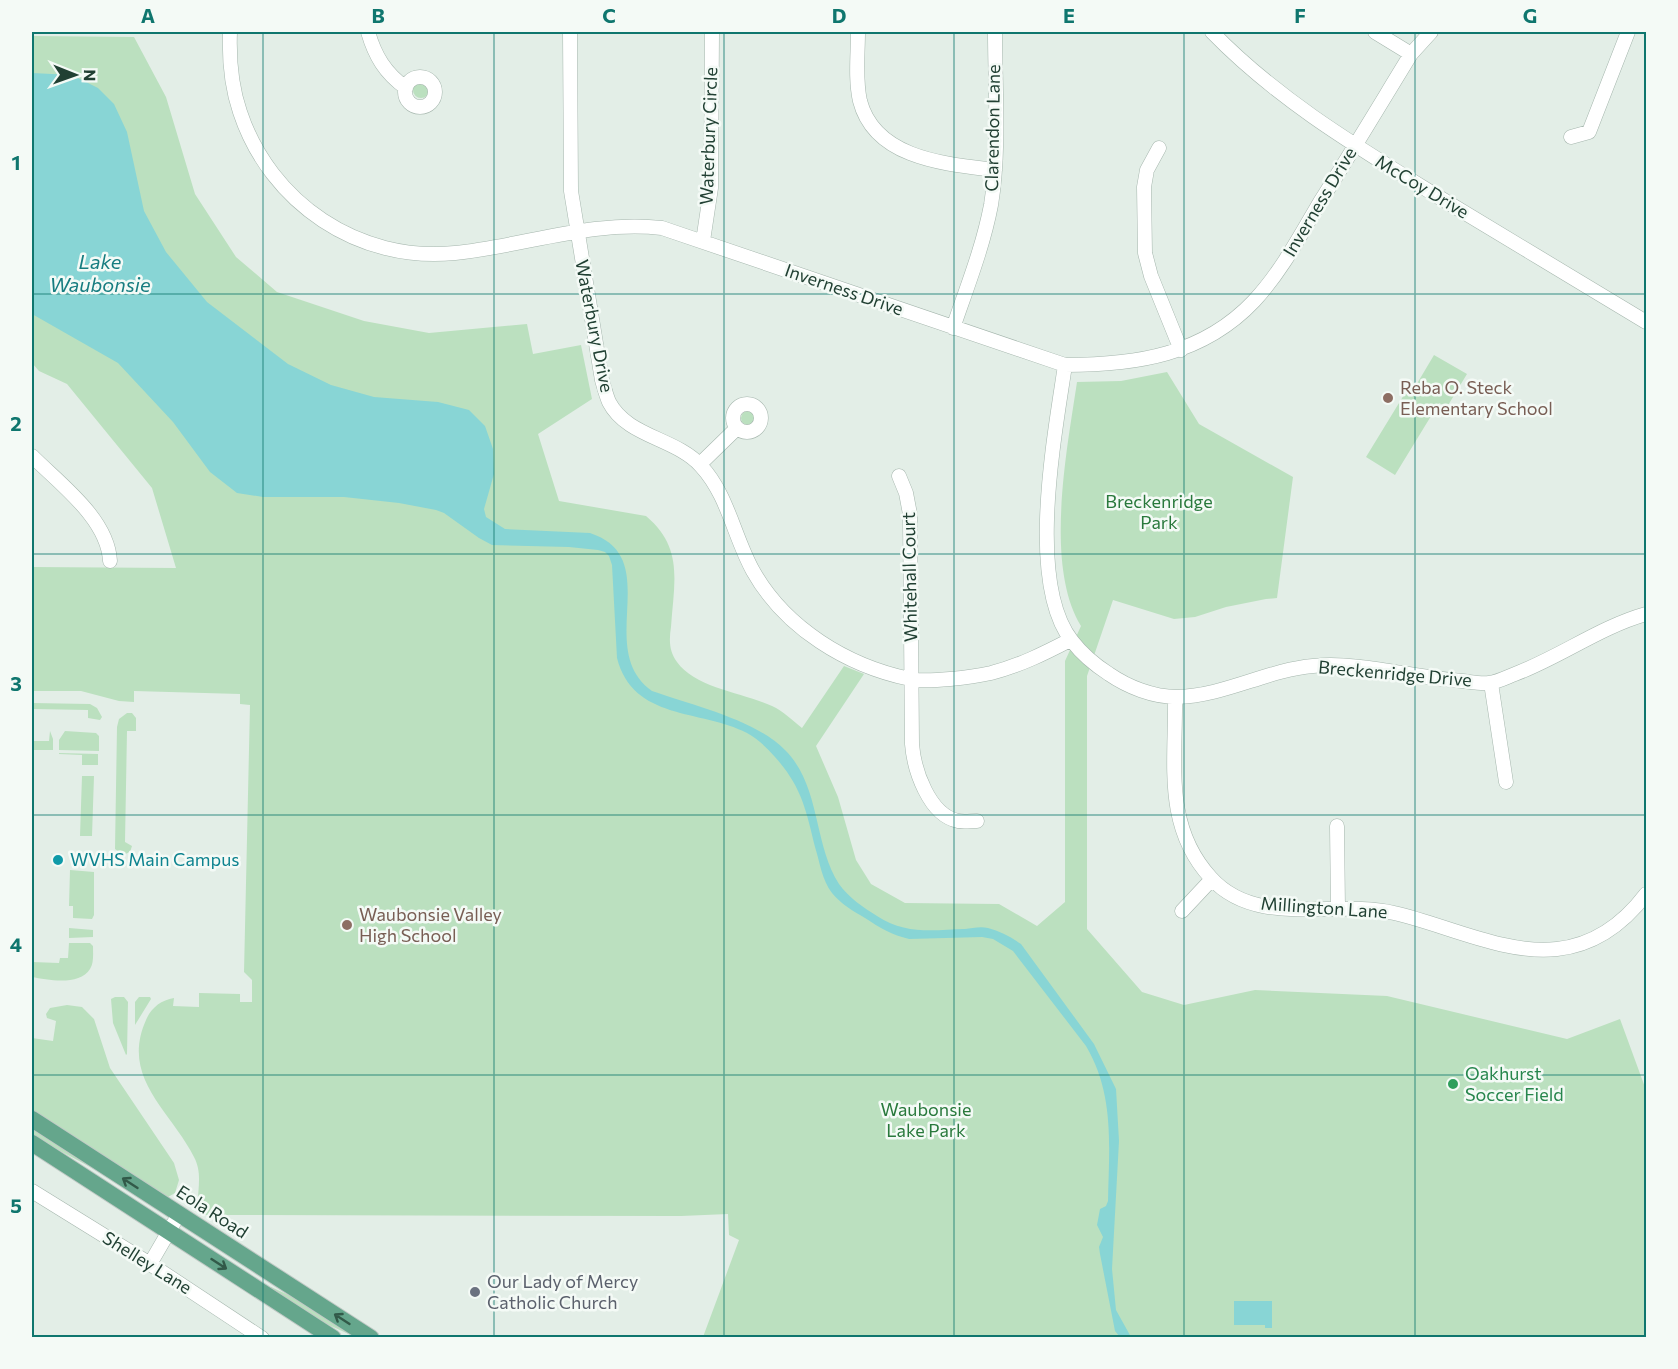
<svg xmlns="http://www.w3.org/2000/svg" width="1678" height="1369" font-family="Commissioner,sans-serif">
	<rect width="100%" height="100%" fill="#e3eee7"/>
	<!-- green -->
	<path fill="#bbe0bf" d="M32 36 134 37 166 97 195 194 236 257 277 292 364 321 429 333 527 324 533 354 581 345 592 399 538 434 559 501 646 516C684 548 674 582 671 627 669 640 669 651 677 662 695 688 744 693 772 706 783 711 793 721 802 728L844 666 864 674 816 746 838 797 856 860 871 884 905 903 999 904 1037 926 1065 902V661L1081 626C1044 565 1067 450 1077 382L1121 381 1167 372 1199 424 1293 477 1277 598 1266 599 1226 607 1195 617 1174 619 1113 600 1087 676V929L1142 992 1184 1005 1255 990 1387 996 1567 1039 1620 1019 1646 1090V1337H703L739 1240 729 1235 728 1214 681 1216 204 1215 198 1207C197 1190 203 1174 194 1157 171 1111 120 1078 146 1020 151 1008 161 1000 174 998L173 1006 199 1007V993L240 994V1002H252V980L244 972 250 705 240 704V694L134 691V702L119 701 81 691H32V567L176 568 152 488 67 384 39 371 32 363Z
		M413 90a8 8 0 1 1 16 0a8 8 0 1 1-16 0Z
		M1434 355 1467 374 1447 407 1439 403 1395 475 1366 457 1410 385 1415 387Z
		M741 418a7 7 0 1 1 14 0a7 7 0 1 1-14 0Z
		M32 703 90 704 97 708 102 717 100 720 88 718V710L32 709Z
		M127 713H132L136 718V731H127L125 842 132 846 130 852 123 855 115 849 117 727 119 719Z
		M50 731 53 739V750H32V741H49Z
		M65 731 96 733 99 736V751L59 750V740Z
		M59 753 98 754V765H82V755L59 754Z
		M82 776H94L92 836H80Z
		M70 870 94 872V915L92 919 73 918V906H69Z
		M69 928 93 930V937L69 938Z
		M69 943H90L93 946C93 954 94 963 90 969 80 986 48 980 32 977V962L59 963 60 958H68Z
		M115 997H124L128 1002 127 1054 126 1055 113 1023 111 999Z
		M139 997H150L151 999 135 1025V1002Z
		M67 1005 82 1007 94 1019 110 1068 174 1163 179 1180 175 1193 168 1197 32 1111V1038L53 1041 56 1021 47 1018 46 1014 50 1008Z
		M32 1127 97 1168 96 1170 32 1136Z
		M271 1287 306 1303 353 1334V1336L320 1321 270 1289Z"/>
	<!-- water -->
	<path fill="#88d5d5" d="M32 73 72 75 98 88 114 104 127 132 144 211 166 252 207 302 288 364 331 385 374 397 438 402 469 410 485 426 493 449 494 474 484 509 486 517 505 529 590 533C666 558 593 649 652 691 692 705 756 720 785 750 821 786 813 843 839 884 848 897 864 908 877 916 906 935 933 930 965 929 972 928 981 926 988 928 1000 931 1011 937 1021 944L1094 1044 1116 1089 1119 1141 1112 1269 1116 1310 1131 1337H1120L1115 1331 1100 1254 1099 1247 1103 1237 1097 1225 1100 1209 1106 1206 1108 1201C1109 1147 1115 1095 1086 1046L1013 951 993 939 982 937 909 939C892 935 880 928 865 918 853 911 841 904 832 893 822 880 820 863 815 847 806 809 801 786 775 757 767 748 758 739 747 733 701 709 633 721 617 658L612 565 609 556 605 552 598 550 569 547 492 545 479 538 444 513 436 510 399 503 344 497H263L237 493 210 472 173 422 118 363 32 314Z
		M1234 1301H1272V1328H1265V1325H1234Z"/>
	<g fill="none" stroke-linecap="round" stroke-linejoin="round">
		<!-- minor casing -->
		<g stroke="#a5b6ad" stroke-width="15">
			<path id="minor" d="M230 32C229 59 231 86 240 112 270 203 359 263 455 253 525 246 591 220 662 228L1065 365C1136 365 1203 355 1254 301 1281 272 1300 236 1320 202 1351 153 1381 103 1411 54L1431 32
				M368 32C375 56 385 73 406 88
				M570 32 571 191 602 380C604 387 606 395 609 402 627 437 676 438 701 466 728 495 734 537 753 571 785 628 847 666 910 679 927 683 973 677 991 673 1019 666 1045 653 1070 640
				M858 32C858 54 855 79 860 101 875 159 946 164 995 170
				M1212 32C1276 98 1354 145 1432 193 1503 236 1575 279 1646 322
				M1375 32 1411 54
				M405 92a15 15 0 1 1 30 0a15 15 0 1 1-30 0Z
				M1571 137 1589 132 1628 32
				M1159 148 1147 170 1144 187 1145 253 1151 276 1181 350
				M703 241 711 188 712 32
				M953 328C967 287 983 247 991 205 1000 150 995 88 995 32
				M1065 365C1055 434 1026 583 1072 641 1082 654 1095 665 1109 674 1128 687 1153 697 1177 697 1224 696 1267 670 1313 666 1359 661 1415 678 1462 681 1471 682 1480 684 1489 683 1498 682 1507 677 1515 674 1560 657 1600 627 1646 614
				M733 418a14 14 0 1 1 28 0a14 14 0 1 1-28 0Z
				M32 456C60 484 108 519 110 561
				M700 464 737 428
				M899 476 906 493 910 514 912 744C914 770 929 815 958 821 964 822 971 821 977 821
				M1491 683 1506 782
				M1175 697C1176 762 1163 826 1211 878 1257 929 1336 899 1394 913 1444 924 1505 955 1557 949 1594 945 1624 923 1646 894
				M1337 826 1338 909
				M1182 911 1212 879
				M32 1191 150 1264 262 1338
				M150 1264 179 1214"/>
		</g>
		<!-- major casing -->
		<g stroke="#c1cac6" stroke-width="18">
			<path id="major" d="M32 1119 371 1338
				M32 1143 333 1338"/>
		</g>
		<!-- minor -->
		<use href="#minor" stroke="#fff" stroke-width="14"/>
		<!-- major -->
		<use href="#major" stroke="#65a68c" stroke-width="16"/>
	</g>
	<!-- one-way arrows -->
	<defs><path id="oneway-shaft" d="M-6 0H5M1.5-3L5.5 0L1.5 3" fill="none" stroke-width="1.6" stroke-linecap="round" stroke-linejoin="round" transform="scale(1.5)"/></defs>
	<g stroke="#325a49">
		<use href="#oneway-shaft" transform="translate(130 1183) rotate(-147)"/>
		<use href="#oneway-shaft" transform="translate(219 1264) rotate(33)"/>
		<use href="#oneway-shaft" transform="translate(342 1319) rotate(-147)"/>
	</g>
	<!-- grid -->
	<path fill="none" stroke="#0f766e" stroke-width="1.5" stroke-opacity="0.55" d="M263 32V1338M494 32V1338M724 32V1338M954 32V1338M1184 32V1338M1415 32V1338M32 294H1646M32 554H1646M32 815H1646M32 1075H1646"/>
	<!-- markers -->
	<g fill="#8d6e63" stroke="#f4faf6" stroke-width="2">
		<circle cx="1388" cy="398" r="6"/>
		<circle cx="347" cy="925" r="6"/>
	</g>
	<circle fill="#0f9aa8" stroke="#f4faf6" stroke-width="2" cx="58" cy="860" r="6"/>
	<circle fill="#2e9e5b" stroke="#f4faf6" stroke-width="2" cx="1453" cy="1084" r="6"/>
	<circle fill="#6b7280" stroke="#f4faf6" stroke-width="2" cx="475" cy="1292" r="6"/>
	<g text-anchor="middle" stroke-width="5" stroke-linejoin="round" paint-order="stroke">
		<!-- street labels -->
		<g font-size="18" fill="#214033" stroke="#f4faf6">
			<text transform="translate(993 128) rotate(-89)" y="6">Clarendon Lane</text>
			<text transform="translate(709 136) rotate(-88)" y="6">Waterbury Circle</text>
			<text transform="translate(1422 187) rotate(31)" y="6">McCoy Drive</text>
			<text transform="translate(1320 202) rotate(-59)" y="6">Inverness Drive</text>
			<text transform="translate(844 290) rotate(19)" y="6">Inverness Drive</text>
			<text transform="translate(594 326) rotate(79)" y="6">Waterbury Drive</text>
			<text transform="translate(910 577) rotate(-91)" y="6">Whitehall Court</text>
			<text transform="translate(1395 674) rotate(5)" y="6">Breckenridge Drive</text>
			<text transform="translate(1324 908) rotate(4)" y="6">Millington Lane</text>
			<text transform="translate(212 1212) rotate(33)" y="6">Eola Road</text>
			<text transform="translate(147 1263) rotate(32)" y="6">Shelley Lane</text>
		</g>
		<!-- education labels -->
		<g font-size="18" fill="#785e54" stroke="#f4faf6" text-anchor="start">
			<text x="1400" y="394">Reba O. Steck<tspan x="1400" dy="21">Elementary School</tspan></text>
			<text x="359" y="921">Waubonsie Valley<tspan x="359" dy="21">High School</tspan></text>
		</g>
		<!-- park labels -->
		<g font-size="18" fill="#29793c" stroke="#f4faf6">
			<text x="1159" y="508">Breckenridge<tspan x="1159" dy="21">Park</tspan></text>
			<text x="926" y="1116">Waubonsie<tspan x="926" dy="21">Lake Park</tspan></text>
		</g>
		<!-- culture labels -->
		<g font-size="18" fill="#0d838f" stroke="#f4faf6" text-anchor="start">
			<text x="70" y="866">WVHS Main Campus</text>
		</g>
		<!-- leisure labels -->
		<g font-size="18" fill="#27864d" stroke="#f4faf6" text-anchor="start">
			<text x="1465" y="1080">Oakhurst<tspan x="1465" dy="21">Soccer Field</tspan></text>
		</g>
		<!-- worship labels -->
		<g font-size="18" fill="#5b616d" stroke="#f4faf6" text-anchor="start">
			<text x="487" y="1288">Our Lady of Mercy<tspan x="487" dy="21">Catholic Church</tspan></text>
		</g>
		<!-- water labels -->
		<g font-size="20" font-style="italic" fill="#177d80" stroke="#f4faf6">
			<text x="100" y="269">Lake<tspan x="100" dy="23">Waubonsie</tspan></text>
		</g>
	</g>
	<!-- border -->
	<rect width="1678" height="1369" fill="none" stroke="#f4faf6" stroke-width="66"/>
	<!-- north arrow -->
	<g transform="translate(75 75) rotate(91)" stroke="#f4faf6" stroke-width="4.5" paint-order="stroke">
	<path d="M0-4.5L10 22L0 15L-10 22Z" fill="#214033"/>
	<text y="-9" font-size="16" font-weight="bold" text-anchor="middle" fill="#214033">N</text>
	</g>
	<rect x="33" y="33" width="1612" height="1303" fill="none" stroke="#0f766e" stroke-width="2"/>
	<g font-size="20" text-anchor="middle" font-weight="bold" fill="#0f766e">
		<text x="148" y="23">A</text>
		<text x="378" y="23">B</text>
		<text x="609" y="23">C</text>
		<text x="839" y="23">D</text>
		<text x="1069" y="23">E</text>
		<text x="1300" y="23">F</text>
		<text x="1530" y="23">G</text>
		<text x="16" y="170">1</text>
		<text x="16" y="431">2</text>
		<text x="16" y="691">3</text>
		<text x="16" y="952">4</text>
		<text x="16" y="1213">5</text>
	</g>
</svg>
